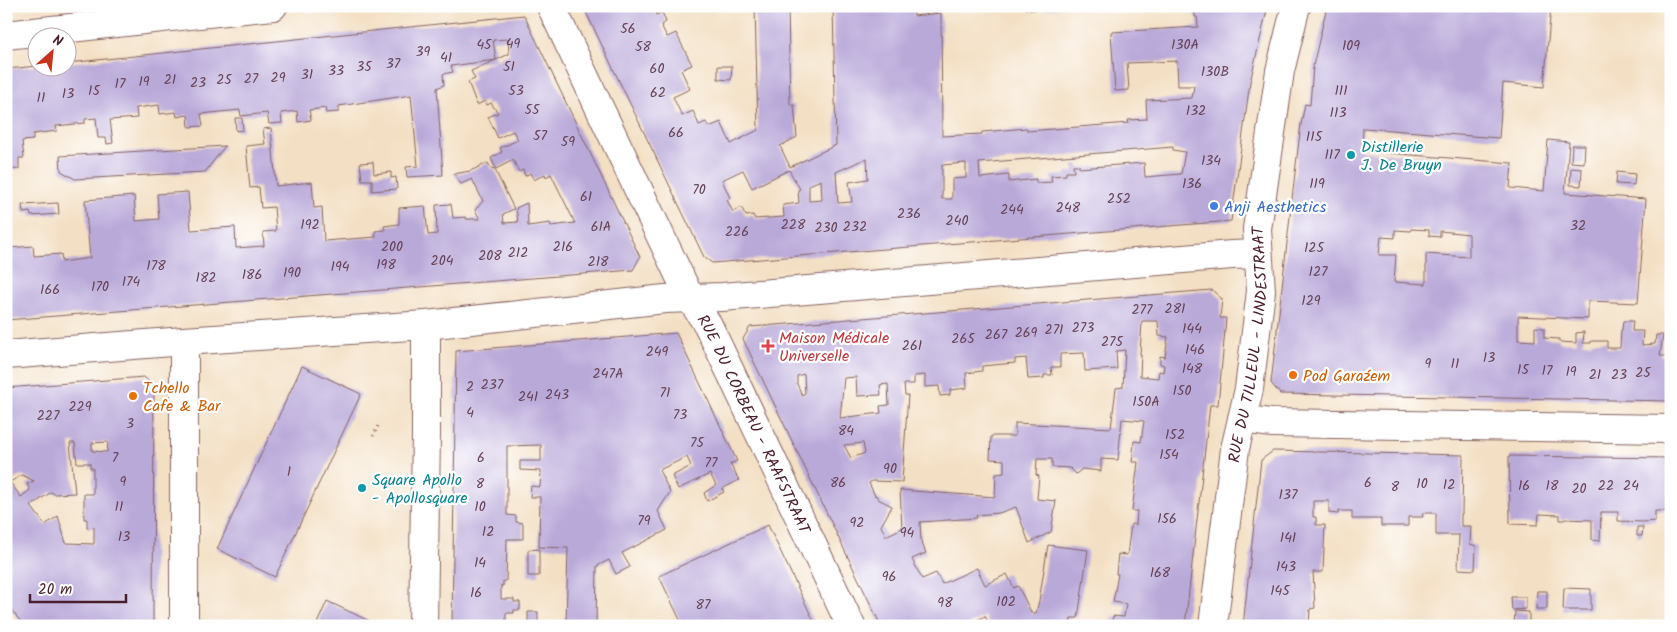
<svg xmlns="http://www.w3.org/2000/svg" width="1677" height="632" font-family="Kalam,sans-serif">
	<rect width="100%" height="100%" fill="#fff"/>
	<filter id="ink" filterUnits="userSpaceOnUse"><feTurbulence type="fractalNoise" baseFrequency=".02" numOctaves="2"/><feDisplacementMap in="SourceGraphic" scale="10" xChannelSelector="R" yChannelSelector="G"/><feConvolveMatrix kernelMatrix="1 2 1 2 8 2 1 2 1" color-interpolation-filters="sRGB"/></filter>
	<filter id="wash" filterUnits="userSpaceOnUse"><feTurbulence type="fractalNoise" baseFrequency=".0096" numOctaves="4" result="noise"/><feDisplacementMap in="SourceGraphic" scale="20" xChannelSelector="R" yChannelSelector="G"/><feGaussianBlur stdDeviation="1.12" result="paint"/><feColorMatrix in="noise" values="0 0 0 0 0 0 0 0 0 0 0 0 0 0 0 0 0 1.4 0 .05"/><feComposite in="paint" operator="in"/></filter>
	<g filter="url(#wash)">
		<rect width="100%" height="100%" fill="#f3dfc3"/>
		<g id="blocks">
			<!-- building -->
			<path fill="#b9a9d9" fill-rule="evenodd" d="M583 6H653L656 15 662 12 666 22 661 25 667 37 676 33 692 65 681 70 690 89 673 97 682 116 693 111 699 125 706 122 709 127 721 122 731 144 758 130 755 6H788L790 105H794L797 137 780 146 790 167 836 145 833 6H864V9L914 6V16L941 13 942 136 982 134V132L1027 128V131L1129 123 1128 120 1147 119 1146 100 1192 98 1194 86H1178L1177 61 1127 63 1129 90 1115 91 1111 32 1198 27 1197 17H1195L1194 6H1268L1250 82 1231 221 712 263 704 257ZM1173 147V150L1185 152 1181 174 1145 177 1144 163 1079 168V165H1073L1074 172H1066V175L1051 176 1052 182 1036 183V179L1009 182V175L980 178 979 163ZM867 158 868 179 849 182 852 202 838 203 836 172ZM966 163V178L952 179V199H942V165ZM743 170 752 188 789 170 800 189 798 190 799 203 783 205 784 217 755 219 753 215 746 216 741 207 733 212 727 200 730 198 722 180ZM821 180 822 200 809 201V185Z
				M919 6H937V12L919 11Z
				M1025 6H1061V8L1030 10V8L1025 9Z
				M1327 6H1551L1544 87 1503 83 1499 138 1363 128 1362 151 1512 163 1510 188 1544 191 1548 140 1569 142 1565 193 1646 199 1638 303 1588 301V319L1518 316V340L1535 341V327L1544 328V338L1559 339V342L1576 343V333L1584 332 1583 343H1591V341H1607V348H1620L1621 330H1622L1623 321H1633L1632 331H1643L1642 345 1655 344 1656 335H1663L1660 356H1671V401L1280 394 1271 383 1295 173 1301 124 1305 104 1310 105 1313 66ZM1411 229 1429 230V236L1440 237V231L1469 234V257L1426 254V284L1394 282 1396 255H1379L1381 237 1395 238V230L1411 231Z
				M524 15 640 257 633 270 6 320V260H10L9 248 33 246 34 256 61 254 62 262 90 258 85 200 134 196 136 221 159 219 157 194 188 192 191 230 235 227 236 248 264 246 263 232 276 231 274 207 261 208 259 187 250 188 246 146 265 144 263 129 271 128 276 186 312 182 314 208 322 207 324 241 376 237 375 231 385 230 384 226 399 224V208L425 206 428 235 437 234 436 205 451 204 453 218 466 217V219H480L475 210 483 201 472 179 461 184 454 174 470 171 488 163 491 169 494 168 514 209 503 214 504 223 518 222 516 208 527 203 528 226 550 223 551 226 575 223 551 174 546 177 545 174 534 180 530 173 525 176 523 170 519 172 513 160 496 169 491 158 502 152 500 148 518 140 513 131 498 138 488 117 498 113 491 103 487 105 485 101 477 105 468 82 475 79 471 71 496 60 451 66 453 72 443 74 444 85 437 88 443 175 407 177 406 167 418 166 411 95 339 106V112L326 113 325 108 309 110 311 120 298 122 297 111 281 113 282 123 269 124 267 113 241 116 240 110 201 114 203 126 189 127 188 115 177 117 176 112 160 114 159 105 136 108 137 118 110 120 113 143 107 144 106 138H98L96 118 85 119V123L56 126 57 131 33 134V140L22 141 24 158H19V169L6 170V69L38 66V68H68V63ZM508 39 509 54 496 60 493 40Z
				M718 66H732L731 80 718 79Z
				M235 118H242L243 130 236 131Z
				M1572 145H1585L1584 163 1571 162Z
				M225 146 205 172 75 179 61 171 60 156Z
				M373 162 374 174 391 172V178L396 177 397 189 372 191V180H362L360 163Z
				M1571 168 1582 169 1581 186 1570 185Z
				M1617 172 1635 174 1634 185 1616 184Z
				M58 203 59 214 31 216 30 212 23 213 22 205Z
				M1212 290 1222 299 1220 318H1226L1224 341 1218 405H1210L1185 626H1111L1113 616 1124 617 1126 604 1113 602 1118 574H1116L1118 554 1127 555 1131 524 1136 525 1137 511H1132L1138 462H1132L1134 441 1141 442 1144 421 1122 419 1118 460 1101 459V471L1082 469 1076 474 1070 468 1052 467V459H1037L1036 475 1039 476 1037 499 1056 501 1051 532 1029 543 1016 507 999 513 976 515 977 518 920 522 921 541 926 553 912 559 922 579 936 573 942 584 977 568 985 585 1007 574 1014 588 1018 586 1032 614 1036 613 1039 601 1048 545 1088 550 1078 618H1071L1070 626H990L985 616 966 626H881L743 339 750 327ZM1142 321H1158L1159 336 1168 337 1165 357 1160 356V364L1164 365 1163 372 1159 371 1158 378 1140 376 1141 355 1140 354ZM1125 350 1123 387 1116 388 1111 428 1015 423V436H991L990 459 1004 460V473L996 474 995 497 900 490 902 528 886 536 881 526 892 506 878 499 876 495 875 496 869 483 872 481 902 482 908 395H905L904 384H914V376L925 375V387L939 386 940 396 950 395V390L967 388 966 373 982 371V366L1015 363V359L1026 358 1028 379 1044 378V375H1052L1051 367H1060V354L1084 353 1085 371 1117 369 1116 351ZM804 374 805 393 802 395 797 384V376ZM856 377 857 396 881 395 880 385 888 384 889 405 880 406 881 413 840 418 844 378ZM863 443 865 453 851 458 844 445Z
				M676 333 737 461 730 464 739 480 722 489 724 492 707 501 704 493 716 485 710 474 678 489 672 476 691 466 687 457 659 470 670 492 658 511 667 530 622 553 630 567 616 574 609 560 597 566 596 626H566L568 548 539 547 540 497H530L531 486 540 487 541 471 520 470V461H541V445L507 446V515L516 516V522L523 523V539H507L506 581H503V586L501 585V599H514V602H520V610H514V613H506V626H452L456 351Z
				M302 366 361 394 275 577 217 549Z
				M144 377 154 386 153 626H24L6 603V388ZM108 442 107 452 92 451V443ZM70 443H75L77 463H90V468H93V494H84V519H87V528L94 527V544L66 543 58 516 45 525 31 506 51 492 54 494 75 493ZM22 475 34 481 27 484 30 490 21 497 10 482Z
				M1273 451 1463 455 1462 514H1461V526H1471L1470 544 1476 546 1475 570 1458 569 1459 535H1436V513H1422L1423 517H1408V526H1381V519H1352V511H1339L1338 514 1329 513V501H1313V517H1316V525H1325L1323 572H1313L1315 608 1310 609 1309 626H1243L1261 460Z
				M1509 456 1671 458V511H1655V521L1643 522 1618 521V512H1601L1600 541 1592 540V520L1565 519 1564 520H1560V515L1539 514 1538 525 1510 524Z
				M768 525 816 626H683L659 576Z
				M1637 527H1643L1642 536H1637Z
				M539 549V576H528V550Z
				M1564 588 1591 589V610H1563Z
				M1537 591H1547V609H1536Z
				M1511 597H1526V609L1512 610Z
				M327 601 380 626H316Z
				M1515 611 1529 612V626H1514Z
				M528 612H538V626H528Z"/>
		</g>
	</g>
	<g filter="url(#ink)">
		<use href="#blocks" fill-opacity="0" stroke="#856260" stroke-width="1"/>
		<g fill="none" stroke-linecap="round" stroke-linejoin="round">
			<!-- minor casing -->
			<g stroke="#856260" stroke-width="30">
				<g id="minor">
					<path id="s1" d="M551 6 690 298 708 325 851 626"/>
					<path d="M6 35 273 6"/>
					<path d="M6 355 184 341 426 325 665 299 722 297 1232 255 1257 254"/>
					<path d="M1242 419 1271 423 1671 429"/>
					<path d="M184 626V341"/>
					<path d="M423 626 426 434V325"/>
				</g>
			</g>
			<!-- tertiary casing -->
			<g stroke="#856260" stroke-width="30">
				<g id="tertiary">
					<path id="s2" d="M1213 626 1235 449 1249 389 1261 291 1257 229 1280 71 1296 6"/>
				</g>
			</g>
			<!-- path -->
			<path stroke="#856260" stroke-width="3" stroke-dasharray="1 4" stroke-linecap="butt" d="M373 436 378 426"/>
			<!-- minor -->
			<use href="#minor" stroke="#fff" stroke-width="28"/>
			<!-- tertiary -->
			<use href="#tertiary" stroke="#fff" stroke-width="28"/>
		</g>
	</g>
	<!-- markers -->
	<g fill="#0f9aa8" stroke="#fff" stroke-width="2">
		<circle cx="1351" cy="155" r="5"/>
		<circle cx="362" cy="488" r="5"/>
	</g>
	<circle fill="#3f7fe0" stroke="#fff" stroke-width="2" cx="1214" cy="206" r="5"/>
	<path fill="#e0444e" stroke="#fff" stroke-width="2" d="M765.5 338.5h5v5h5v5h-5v5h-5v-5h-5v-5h5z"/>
	<g fill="#e8710a" stroke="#fff" stroke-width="2">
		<circle cx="1293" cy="375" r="5"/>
		<circle cx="133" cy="396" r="5"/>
	</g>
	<g text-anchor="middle" stroke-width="4.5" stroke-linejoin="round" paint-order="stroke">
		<!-- number labels -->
		<g font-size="14" fill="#664256">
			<text x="628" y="33">56</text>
			<text x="513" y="48">49</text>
			<text x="484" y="49">45</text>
			<text x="1185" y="49">130A</text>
			<text x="1351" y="50">109</text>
			<text x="643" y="51">58</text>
			<text x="423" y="56">39</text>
			<text x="446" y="62">41</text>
			<text x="393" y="68">37</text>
			<text x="364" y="71">35</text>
			<text x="509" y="71">51</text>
			<text x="657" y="73">60</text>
			<text x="336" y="75">33</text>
			<text x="1215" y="76">130B</text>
			<text x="307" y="79">31</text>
			<text x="278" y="82">29</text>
			<text x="251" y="83">27</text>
			<text x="170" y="84">21</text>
			<text x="224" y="84">25</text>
			<text x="144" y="86">19</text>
			<text x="198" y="87">23</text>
			<text x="120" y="88">17</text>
			<text x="94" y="95">15</text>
			<text x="516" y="95">53</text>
			<text x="1341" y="95">111</text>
			<text x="658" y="97">62</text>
			<text x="68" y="98">13</text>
			<text x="41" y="102">11</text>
			<text x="532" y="114">55</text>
			<text x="1196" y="115">132</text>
			<text x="1338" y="117">113</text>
			<text x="676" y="137">66</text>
			<text x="540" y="140">57</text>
			<text x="1314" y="141">115</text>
			<text x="568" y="146">59</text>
			<text x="1332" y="159">117</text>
			<text x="1211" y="165">134</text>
			<text x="1192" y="188">136</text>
			<text x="1317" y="188">119</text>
			<text x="699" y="194">70</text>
			<text x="586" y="201">61</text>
			<text x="1119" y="203">252</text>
			<text x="1068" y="212">248</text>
			<text x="1012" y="214">244</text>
			<text x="909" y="218">236</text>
			<text x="957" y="225">240</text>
			<text x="310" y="229">192</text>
			<text x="793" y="229">228</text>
			<text x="1578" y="230">32</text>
			<text x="601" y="231">61A</text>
			<text x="855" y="231">232</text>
			<text x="826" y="232">230</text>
			<text x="737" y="236">226</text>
			<text x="392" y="251">200</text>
			<text x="563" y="251">216</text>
			<text x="1314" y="252">125</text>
			<text x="518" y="257">212</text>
			<text x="490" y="260">208</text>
			<text x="442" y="265">204</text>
			<text x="598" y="266">218</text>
			<text x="386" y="269">198</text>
			<text x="156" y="270">178</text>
			<text x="340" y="271">194</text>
			<text x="1318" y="276">127</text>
			<text x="292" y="277">190</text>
			<text x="252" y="279">186</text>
			<text x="206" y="282">182</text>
			<text x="131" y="286">174</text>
			<text x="100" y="291">170</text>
			<text x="50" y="294">166</text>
			<text x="1311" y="305">129</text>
			<text x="1175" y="313">281</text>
			<text x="1142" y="314">277</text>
			<text x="1083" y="332">273</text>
			<text x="1192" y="333">144</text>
			<text x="1054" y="334">271</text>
			<text x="1026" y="337">269</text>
			<text x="996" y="339">267</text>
			<text x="963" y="343">265</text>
			<text x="1112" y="346">275</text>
			<text x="912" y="350">261</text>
			<text x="1195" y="354">146</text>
			<text x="657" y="356">249</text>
			<text x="1489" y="362">13</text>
			<text x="1428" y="368">9</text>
			<text x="1455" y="368">11</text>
			<text x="1192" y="373">148</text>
			<text x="1523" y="374">15</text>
			<text x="1547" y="375">17</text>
			<text x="1571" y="376">19</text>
			<text x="1643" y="377">25</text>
			<text x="608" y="378">247A</text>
			<text x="1595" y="379">21</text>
			<text x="1619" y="379">23</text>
			<text x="492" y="389">237</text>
			<text x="470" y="391">2</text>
			<text x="1182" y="395">150</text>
			<text x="665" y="397">71</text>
			<text x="557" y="399">243</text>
			<text x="528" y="401">241</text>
			<text x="1146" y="406">150A</text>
			<text x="80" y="411">229</text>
			<text x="470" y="417">4</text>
			<text x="680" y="419">73</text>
			<text x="48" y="420">227</text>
			<text x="130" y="428">3</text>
			<text x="846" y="435">84</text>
			<text x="1175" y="439">152</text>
			<text x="697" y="447">75</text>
			<text x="1169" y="459">154</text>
			<text x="115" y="462">7</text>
			<text x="481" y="462">6</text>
			<text x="711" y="467">77</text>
			<text x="890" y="473">90</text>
			<text x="289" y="476">1</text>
			<text x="123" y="486">9</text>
			<text x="838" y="487">86</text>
			<text x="1368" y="487">6</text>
			<text x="480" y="488">8</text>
			<text x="1422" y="488">10</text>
			<text x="1449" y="489">12</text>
			<text x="1524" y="490">16</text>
			<text x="1552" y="490">18</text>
			<text x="1606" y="490">22</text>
			<text x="1631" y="490">24</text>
			<text x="1395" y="491">8</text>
			<text x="1579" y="493">20</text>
			<text x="1288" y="499">137</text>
			<text x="119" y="511">11</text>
			<text x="480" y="511">10</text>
			<text x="1167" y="523">156</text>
			<text x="644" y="525">79</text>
			<text x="857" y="527">92</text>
			<text x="488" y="536">12</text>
			<text x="907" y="537">94</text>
			<text x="124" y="541">13</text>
			<text x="1288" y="542">141</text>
			<text x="480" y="567">14</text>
			<text x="1286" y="571">143</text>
			<text x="1160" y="577">168</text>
			<text x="889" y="581">96</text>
			<text x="1280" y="595">145</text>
			<text x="476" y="597">16</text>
			<text x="1006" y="606">102</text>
			<text x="945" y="607">98</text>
			<text x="703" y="609">87</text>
		</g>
		<!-- culture labels -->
		<g font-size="16" fill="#0d838f" stroke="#fff" text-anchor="start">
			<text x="1361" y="152">Distillerie<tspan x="1361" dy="18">J. De Bruyn</tspan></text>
			<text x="372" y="485">Square Apollo<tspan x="372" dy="18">- Apollosquare</tspan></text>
		</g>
		<!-- shop labels -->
		<g font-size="16" fill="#366cbe" stroke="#fff" text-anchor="start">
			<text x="1224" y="212">Anji Aesthetics</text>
		</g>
		<!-- health labels -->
		<g font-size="16" fill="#be3a42" stroke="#fff" text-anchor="start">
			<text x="779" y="343">Maison Médicale<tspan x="779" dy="18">Universelle</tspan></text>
		</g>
		<!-- street labels -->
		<g font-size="16" fill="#4a1f2b" stroke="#fff">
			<text dy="6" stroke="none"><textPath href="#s2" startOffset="284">RUE DU TILLEUL - LINDESTRAAT</textPath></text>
			<text dy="6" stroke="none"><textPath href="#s1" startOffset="465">RUE DU CORBEAU - RAAFSTRAAT</textPath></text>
		</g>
		<!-- food labels -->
		<g font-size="16" fill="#c56008" stroke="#fff" text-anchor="start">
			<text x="1303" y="381">Pod Garaźem</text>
			<text x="143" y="393">Tchello<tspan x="143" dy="18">Cafe &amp; Bar</tspan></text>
		</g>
	</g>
	<!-- margin -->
	<rect width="1677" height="632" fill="none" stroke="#fff" stroke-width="25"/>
	<!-- north arrow -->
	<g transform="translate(52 52) rotate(27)"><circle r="24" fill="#ffffff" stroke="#b7a5aa"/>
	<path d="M0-4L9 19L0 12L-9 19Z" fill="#c8321e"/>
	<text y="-8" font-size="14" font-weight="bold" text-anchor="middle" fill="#4a1f2b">N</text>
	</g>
	<!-- scale -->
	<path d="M30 594v8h96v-8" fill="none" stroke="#4a1f2b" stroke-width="2.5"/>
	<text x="38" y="594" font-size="15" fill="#4a1f2b" stroke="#ffffff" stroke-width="4" paint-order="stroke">20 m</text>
</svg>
